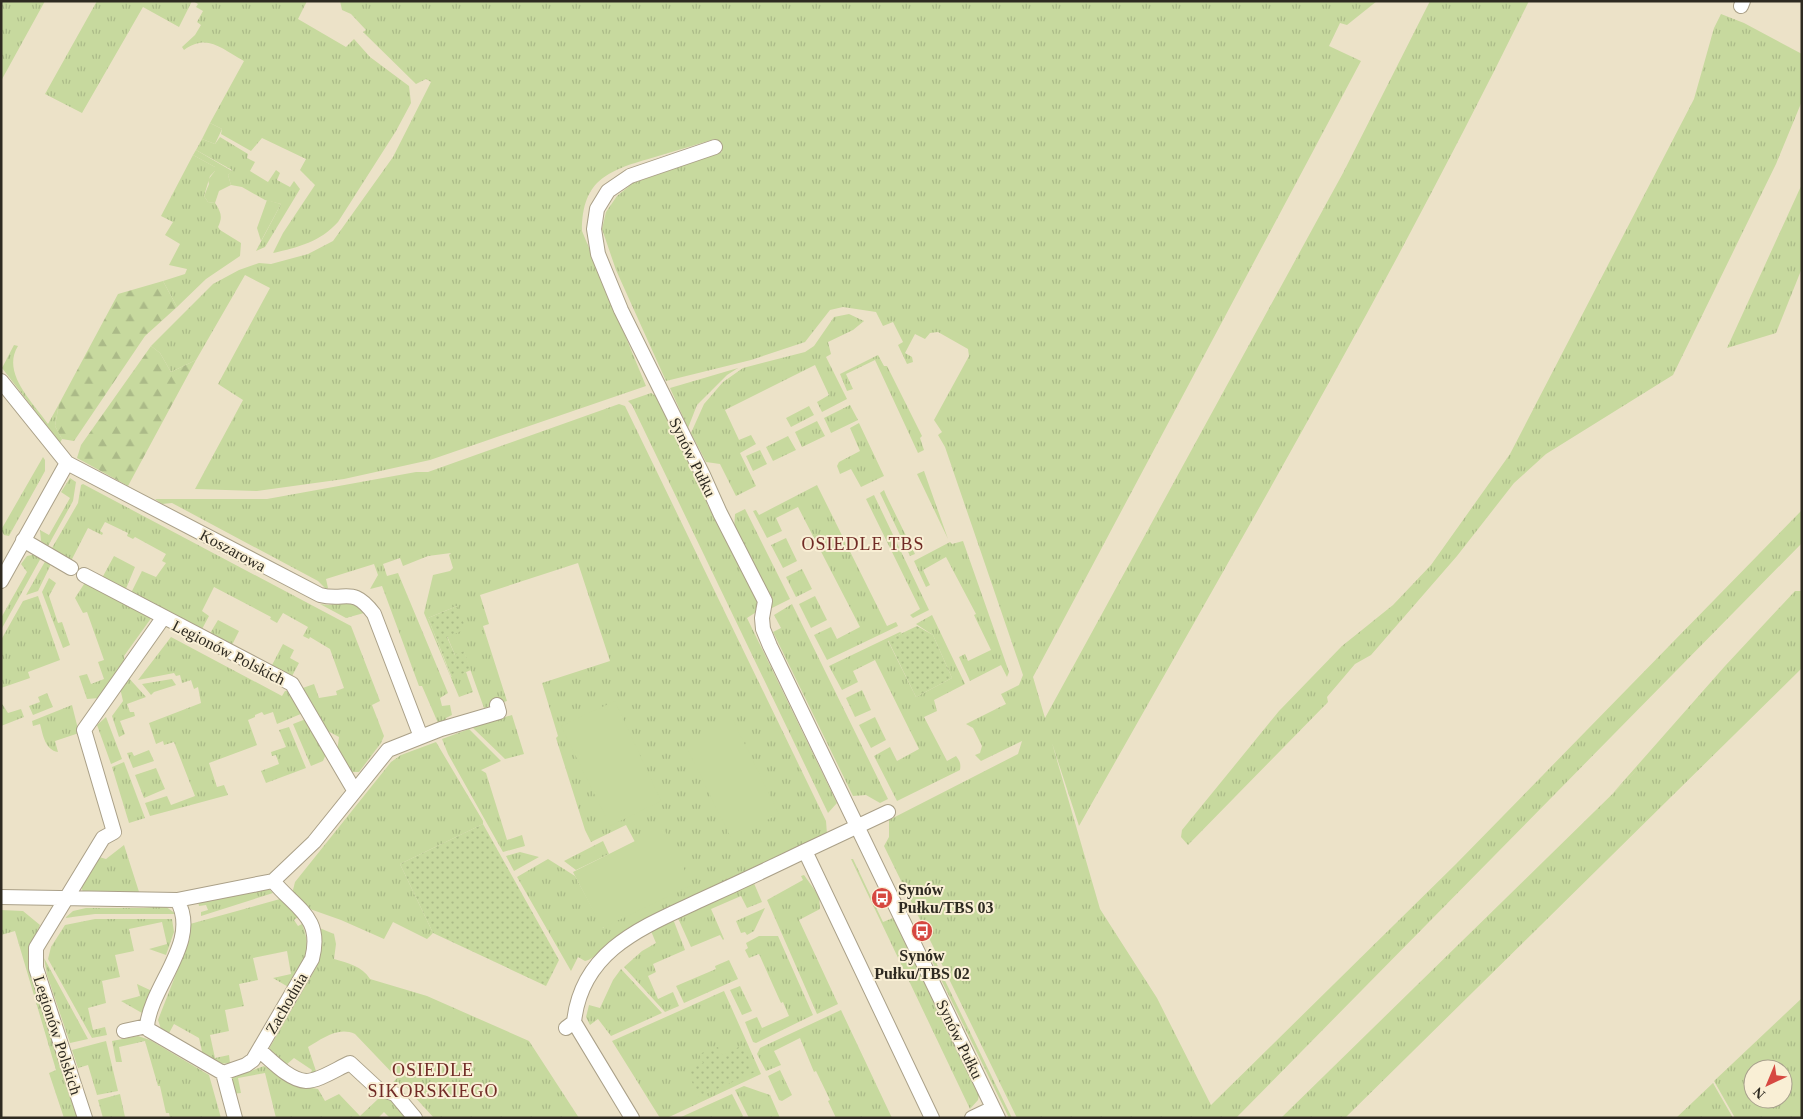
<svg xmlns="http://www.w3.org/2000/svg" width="1803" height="1119" font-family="'Times New Roman',serif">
	<defs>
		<pattern id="grass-tufts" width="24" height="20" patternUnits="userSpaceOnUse" patternTransform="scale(1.25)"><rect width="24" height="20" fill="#c7d99e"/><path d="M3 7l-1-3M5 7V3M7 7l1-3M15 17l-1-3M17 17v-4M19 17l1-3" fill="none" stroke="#abba88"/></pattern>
		<pattern id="forest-firs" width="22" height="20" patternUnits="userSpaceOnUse" patternTransform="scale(1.25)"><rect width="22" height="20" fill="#c7d99e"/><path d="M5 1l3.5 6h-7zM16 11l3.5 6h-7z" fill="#abba88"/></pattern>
		<pattern id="park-dots" width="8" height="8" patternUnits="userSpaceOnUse" patternTransform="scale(1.25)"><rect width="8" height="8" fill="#c7d99e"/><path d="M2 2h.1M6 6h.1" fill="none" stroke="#abba88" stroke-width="1.8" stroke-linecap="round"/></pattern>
	</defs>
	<rect width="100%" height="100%" fill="#ece2c8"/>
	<!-- grass -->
	<path fill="url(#grass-tufts)" fill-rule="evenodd" d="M1 1H45L1 81Z
		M97 1H192L179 27 143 7 82 113 45 94Z
		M193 1H307L298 19 346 47 354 39 370 57 409 86 411 103 396 131 338 222C320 242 299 247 273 253L283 233 315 185 300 170 306 159 262 138 251 151 221 134 222 129 210 123 244 61C221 49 208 33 184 50L182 47 195 35 201 25 197 22 203 11 196 7 198 4Z
		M340 1H1377L1347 25 1340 23 1329 46 1361 61 1033 677 1045 718 1343 173 1430 1H1529C1391 283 1233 553 1079 826L1052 743 1100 909 1157 998 1211 1105 1456 864 1802 510V543L1236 1118H1017L884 846 889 837V820L1018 754 1022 741 981 761 975 755 980 753 982 746 973 728 966 724 1006 704 1001 694 1019 685 1023 675 945 447 938 435 942 432 934 420 969 356 968 349 938 332 930 333 925 339 915 334 905 353 912 357 913 362 907 364 898 345 903 342 893 322 883 326 876 312 843 307 830 310 805 342 751 360 666 381 616 270 602 229 606 212 617 196 633 183 722 152 715 139C695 145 675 151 655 157 610 170 582 178 582 231L646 386 430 460 344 479 257 491 195 489 243 400 218 384 270 288 245 275 196 360 171 372 160 353 151 346 213 284 239 270 259 263 271 264 308 254 333 241 393 157 431 82 426 79 416 84 363 32 366 30 351 14 342 10Z
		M1721 14 1744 23 1802 54V101L1776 164 1673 375 1546 454 1514 483 1457 556 1371 655 1355 664 1327 697 1328 702 1188 845 1181 837 1182 830 1279 711 1342 646 1393 605 1431 565 1510 454 1694 99 1714 28Z
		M220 137 248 154 247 158 255 162 250 171 268 182 276 170 280 173 277 180 290 187 294 181 300 189 265 247 256 251 281 204 265 200 242 187 231 185 228 175 232 170 196 150 202 139 215 144Z
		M193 155 215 167V171L210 176 204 196 208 202 215 203C221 212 223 217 218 227L220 230 241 243 240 256 206 279 177 307 163 281 185 274 187 269 169 265 180 244 165 235 173 222 161 216Z
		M1802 184V268L1776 333 1727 348Z
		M849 314 864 321 853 330 828 342 831 354 826 357 847 399 822 412 817 402 829 395 815 365 725 410 739 440 751 435 756 444 740 453 756 486 736 496 720 464 706 462 691 433 704 404 723 382 743 368 805 352 814 346 834 317Z
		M14 345 18 346C1 373 33 402 48 424L59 404 55 426 62 439 60 443 2 368Z
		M878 355 884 366H887L922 436 920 438 924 450 918 453 875 360 846 374 853 389 847 391 840 374Z
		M738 368 727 375 697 405 688 428 670 388Z
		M651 393 656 396 708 497 707 504 761 609 747 618 837 803 828 813 632 405 628 401Z
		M619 404 625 406 826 821 827 834 628 930C618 936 594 960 585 961L578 957 571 971 517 877 548 859 575 876 603 928 663 828 635 842 626 825 591 842 585 830 556 738 558 736 542 683 610 661 578 563 480 595 489 624 483 626 507 701 484 708 464 652 455 655 447 636 457 606 428 618 451 677 466 672 473 692 459 697 424 613 433 575 450 571 453 568 449 555 451 553 428 556 403 566 400 558 383 564 387 576 398 573 448 693 440 698 442 706 450 705 452 715 446 718V721L438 723 422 686H419L382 586 370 589 378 575 374 564 326 579 328 588 326 589 318 581 172 503 162 504 155 499H267L416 472H428Z
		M850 405 858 420 831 433 824 418Z
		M809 406 814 415 791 427 786 418Z
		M817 421 825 436 802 447 795 432Z
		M859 423 884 476 861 487 851 469 840 474 837 466 839 462 860 451 850 428Z
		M788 436 796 450 773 461 766 447Z
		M760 450 767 464 753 471 746 456Z
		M43 457 45 460V471L9 536 4 535 1 530Z
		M924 471 948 539 917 474Z
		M70 478 76 482 73 501 48 546 41 541 40 530 49 535 70 498 61 492Z
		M83 484 351 626 380 701 372 705 384 736 381 743 359 772H348L337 752 339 737 324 729 300 689 314 684 319 698 337 695 336 691 344 688 330 649 310 637 309 639 303 636 308 627 283 613 277 623 270 619 271 617 214 587 202 611 209 616 201 631 131 593 142 571 156 577 166 563 162 561 166 554 135 537 133 539 127 536 128 533 105 522 100 531 103 533 102 535 88 528 71 561 52 548 78 503 81 485Z
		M817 485 887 626 896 622 898 626 827 660 814 635 831 627 837 639 860 627 798 507 776 518 782 531 767 538 753 511 756 510 759 515Z
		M884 490 886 495 915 554 910 556 880 493Z
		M874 495 929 610 913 618 910 615 920 609 866 499Z
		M745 509 790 599 772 608 734 530 735 514Z
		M786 538 797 561 783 568 771 545Z
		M963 541 1009 672 1007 677 1001 665 970 681 959 657 965 654 968 661 991 650 974 615 976 614 946 557 923 570 930 585 926 587 914 561 950 542 952 544Z
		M37 554 42 556 1 630V618L27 572 21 564 27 556Z
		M114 556 135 567 125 591 102 578Z
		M47 558 52 562 38 591 26 595Z
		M802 569 812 589 796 597 786 577Z
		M49 578 56 583 49 596 58 623 62 622 70 645 63 648 42 592Z
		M86 581 152 617 124 656 125 663 99 698 87 699 79 676 87 674 91 684 104 679 98 662 104 660 87 612 83 613 75 598Z
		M1795 591H1802V668L1345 1118H1281L1641 766 1613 793 1725 666Z
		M38 596 60 660 28 672 30 678 1 688V640L23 601Z
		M815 596 827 620 811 628 799 604Z
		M341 603H355L364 611V613L346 618 320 604 328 605Z
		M792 604 888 799 880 803 866 795 853 796 773 632 781 628 774 615Z
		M932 615 965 684 934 700 937 711 924 717 947 761 956 756C960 761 961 764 960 770L897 801 874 756 890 747 897 761 919 749 875 660 853 671 858 682 842 690 829 666 900 632 902 633 888 641 916 697 952 678 933 635 916 624Z
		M218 620 239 631 231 647 209 635Z
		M171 637 282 696 285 691H290L303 713 277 724 273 712 264 715 262 712 255 715V717L248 720 257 745 209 763 217 787 224 785 228 795 150 816 145 803 167 796 171 805 195 796 174 742 164 745 163 741 156 744 149 723 201 703 198 687 194 689 191 680 182 683 180 675 176 676 174 673 138 680Z
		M283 644 294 650 290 658 299 663 291 678 271 667Z
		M127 676 146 697 127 704 130 712H134L135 716 120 721 125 734 119 737 112 716 123 701 120 688Z
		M172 679 176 685 154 692 151 695 142 684Z
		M862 690 871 710 855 717 846 698Z
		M47 693 53 707 33 715 29 706 40 702 38 697Z
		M1 702 8 713 21 709 24 717 1 726Z
		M72 705 79 733 55 741 58 752C45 750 43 735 40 724L33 726 32 721Z
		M512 715 524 754 505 759 472 727Z
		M106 717 122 759 111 764 97 725Z
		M875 717 886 740 871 748 859 725Z
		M306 719 326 754 323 761 311 766 293 724Z
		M289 727 306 768 266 783 261 771 279 764 276 755 272 756 271 752 286 747 279 730Z
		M469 729 501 761 481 770 486 773 507 840 522 835 525 846 503 852 448 754 442 739Z
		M436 742 483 821V824L400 864 433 933 427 939 393 922 384 939 341 920 307 908 292 894 295 882 391 762 401 755Z
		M149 750 154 761 133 768 127 753 132 752 134 756Z
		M124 762 145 818 129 823 112 767Z
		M156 768 165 789 144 798 135 775Z
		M603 841 609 854 576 870 564 861Z
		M124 845 140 895 83 892 80 883 99 857 106 859Z
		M520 852 539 857 514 871 506 856Z
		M851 859H853L883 922 893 918 979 1095 978 1100 970 1109Z
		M804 875 819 896 820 909 799 920 838 1004 817 1014 767 900 803 880 801 876Z
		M753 881 762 902 747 908 741 896 711 909 724 939 723 940 720 935 691 947 677 916Z
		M269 889 273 893 201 916V912L208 910 206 905 199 906 198 901Z
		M280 899 298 917 294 920 298 926 302 924C313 951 304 965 290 988L273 978 291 974 287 951 253 958 258 980 239 984 244 1006 225 1010 229 1031 210 1035 215 1058 229 1055 230 1063 218 1064 203 1056 199 1038 174 1024 168 1035 161 1029 158 1020 190 938V924Z
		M165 906 176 914H95L65 918 73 911 86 908H143Z
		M765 908 754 931 747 935 745 932 741 933 736 921Z
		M1 910 23 911 40 925 33 943 78 1118H64L49 1073 56 1070 15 931 1 935Z
		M95 919H172L174 932 166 955 149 949 167 944 162 922 129 929 134 951 115 955 120 977 102 981 106 1003 88 1008 93 1030 105 1027 107 1035 92 1038 48 959 51 947 65 925Z
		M673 919 685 950 653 964 656 972 648 976 658 999 673 992 679 1006 665 1012 624 967 642 951 656 943 651 931Z
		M317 927 334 934 336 944 334 959C348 963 362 966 370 979L427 996 529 1041 579 1118H434L402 1083 394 1089H387L397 1078 355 1034C338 1026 322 1039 308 1047L316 1071 309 1077 312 1070 294 1058 285 1066 269 1051 270 1047 317 966 321 945Z
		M759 936H778L813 1015 756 1043 753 1042 745 1022 757 1017 762 1028 789 1016 783 1002 781 1003 759 954 749 958 745 950 748 948 746 943Z
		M931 952 1012 1118H1009L928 953Z
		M44 958 88 1039 70 1043 47 975Z
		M729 960 738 979 684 1003 676 986 716 969 715 966Z
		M621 969 662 1013 611 1036 598 1019 590 1025 586 1017 589 1005 600 1008 613 980Z
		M137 984 152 991 142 1013 121 1001 140 996Z
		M740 986 752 1011 742 1015 730 990Z
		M724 991 761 1074 667 1118H660L612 1041Z
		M1802 998V1118H1735L1714 1081ZM1753 1069H1783V1099H1753Z
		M841 1010 892 1118H836L828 1101 830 1100 816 1071 814 1072 800 1038 774 1051 781 1065 766 1071 757 1054 760 1048Z
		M138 1036 150 1040 209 1075 221 1118H170L169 1113H166L160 1086H158L145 1041 119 1047 122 1062H116L112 1041Z
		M106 1041 118 1091 97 1095 88 1065 78 1068 72 1050Z
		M264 1066 301 1086 318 1089 325 1101 339 1094 360 1116 378 1099 387 1096 412 1118H390L384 1112 378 1118H276L265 1073 238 1078 241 1093 231 1094 232 1078Z
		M780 1070 792 1095 782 1101 779 1100 768 1076Z
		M1713 1083 1733 1118H1676Z
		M744 1086 770 1095 780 1118H749L735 1090Z
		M120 1094 125 1117 103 1118 98 1100Z
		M732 1094 744 1118H679Z"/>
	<!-- forest -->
	<path fill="url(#forest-firs)" d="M163 281 177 307 145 336 74 441 62 439 55 426 59 404 118 294Z
		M151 346 160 353 171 372 196 360 128 486 77 458 81 445Z"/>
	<!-- park -->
	<path fill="url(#park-dots)" d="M457 606 466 629 447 637 455 655 464 651 471 670 452 678 428 618Z
		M917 626 933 635 952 678 916 697 888 640Z
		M483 824 559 960 546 986 433 933 400 864Z
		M743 1045 755 1072 699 1097 687 1071 703 1063 699 1054 718 1047 722 1055Z"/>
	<!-- garden -->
	<path fill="#c7d99e" d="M210 123 222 129 215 144 202 139Z
		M196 150 232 171 228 175 231 185 219 191 215 203 208 202 204 196 209 184 208 180 215 171V167L193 155Z
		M267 200 281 204 261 241 257 228Z
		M615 701 661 801 610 826 561 726Z
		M733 720 779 814 731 838 685 744Z
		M663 827 692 885 602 928 573 872Z"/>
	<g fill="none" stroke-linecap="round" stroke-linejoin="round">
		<!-- street casing -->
		<g stroke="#aaa088" stroke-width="16">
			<path id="street" d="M1741 6 1743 1
				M715 147 630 176 608 191 597 209 594 229 598 254 621 310 703 475 720 513 765 601 762 618 763 629 770 646 998 1118
				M1 381 67 463 320 595C346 602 352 585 374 614L421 737
				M23 540 71 568
				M84 575 292 684 354 790
				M1 581 67 463
				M805 851 888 812
				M1 897 177 900 273 881 314 842 388 750 441 729 499 712 497 705
				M177 900C201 941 151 985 147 1026L149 1030 223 1073
				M574 1022 632 1118
				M566 1028 574 1022C582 948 646 926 705 898 738 883 772 867 805 851L932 1118
				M124 1031 147 1026
				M259 1050C271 1060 289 1080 306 1081 319 1081 338 1068 350 1063L377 1088 395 1094 415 1118
				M85 1118 36 968V948L103 838 114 832 84 730 163 618
				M235 1118 223 1073 246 1065 253 1060 312 959C323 917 296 909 273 881
				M972 1118 993 1108"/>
		</g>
		<!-- street -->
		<use href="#street" stroke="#fff" stroke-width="14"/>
	</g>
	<!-- icons -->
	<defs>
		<g id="bus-disc" transform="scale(1.125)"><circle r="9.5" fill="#d64841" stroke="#f9efd5"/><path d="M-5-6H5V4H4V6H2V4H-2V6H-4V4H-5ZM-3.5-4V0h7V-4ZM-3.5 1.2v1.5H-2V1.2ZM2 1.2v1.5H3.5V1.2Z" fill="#fff"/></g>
	</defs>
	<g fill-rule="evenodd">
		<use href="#bus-disc" x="882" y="898"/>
		<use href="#bus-disc" x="922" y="931"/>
	</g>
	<g text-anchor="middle" stroke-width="4" stroke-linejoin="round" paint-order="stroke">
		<!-- street labels -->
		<g font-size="16" fill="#2e2a21" stroke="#f9efd5">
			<text transform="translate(693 457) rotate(64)" y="6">Synów Pułku</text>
			<text transform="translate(233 550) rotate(28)" y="6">Koszarowa</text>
			<text transform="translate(229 652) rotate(27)" y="6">Legionów Polskich</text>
			<text transform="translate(286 1003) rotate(-60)" y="6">Zachodnia</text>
			<text transform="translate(58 1035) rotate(72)" y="6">Legionów Polskich</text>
			<text transform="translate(960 1039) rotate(64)" y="6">Synów Pułku</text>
		</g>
		<!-- poi labels -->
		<g font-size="16" font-weight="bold" fill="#2e2a21" stroke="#f9efd5" text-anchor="start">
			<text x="898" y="895">Synów<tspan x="898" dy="18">Pułku/TBS 03</tspan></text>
			<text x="922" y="961" text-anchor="middle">Synów<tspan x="922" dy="18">Pułku/TBS 02</tspan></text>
		</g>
		<!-- neighbourhood labels -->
		<g font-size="18" letter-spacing="1" fill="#702a25" stroke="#f9efd5">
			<text x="863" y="550">OSIEDLE TBS</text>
			<text x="433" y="1076">OSIEDLE<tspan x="433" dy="21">SIKORSKIEGO</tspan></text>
		</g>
	</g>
	<!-- border -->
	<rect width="1803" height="1119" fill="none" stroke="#2e2a21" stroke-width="5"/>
	<!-- north arrow -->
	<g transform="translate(1768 1084) rotate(224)"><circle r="24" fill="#f9efd5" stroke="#a8a08d"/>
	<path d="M0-4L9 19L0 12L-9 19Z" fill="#d64841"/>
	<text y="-8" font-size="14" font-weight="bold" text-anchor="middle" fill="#2e2a21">N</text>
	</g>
</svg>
